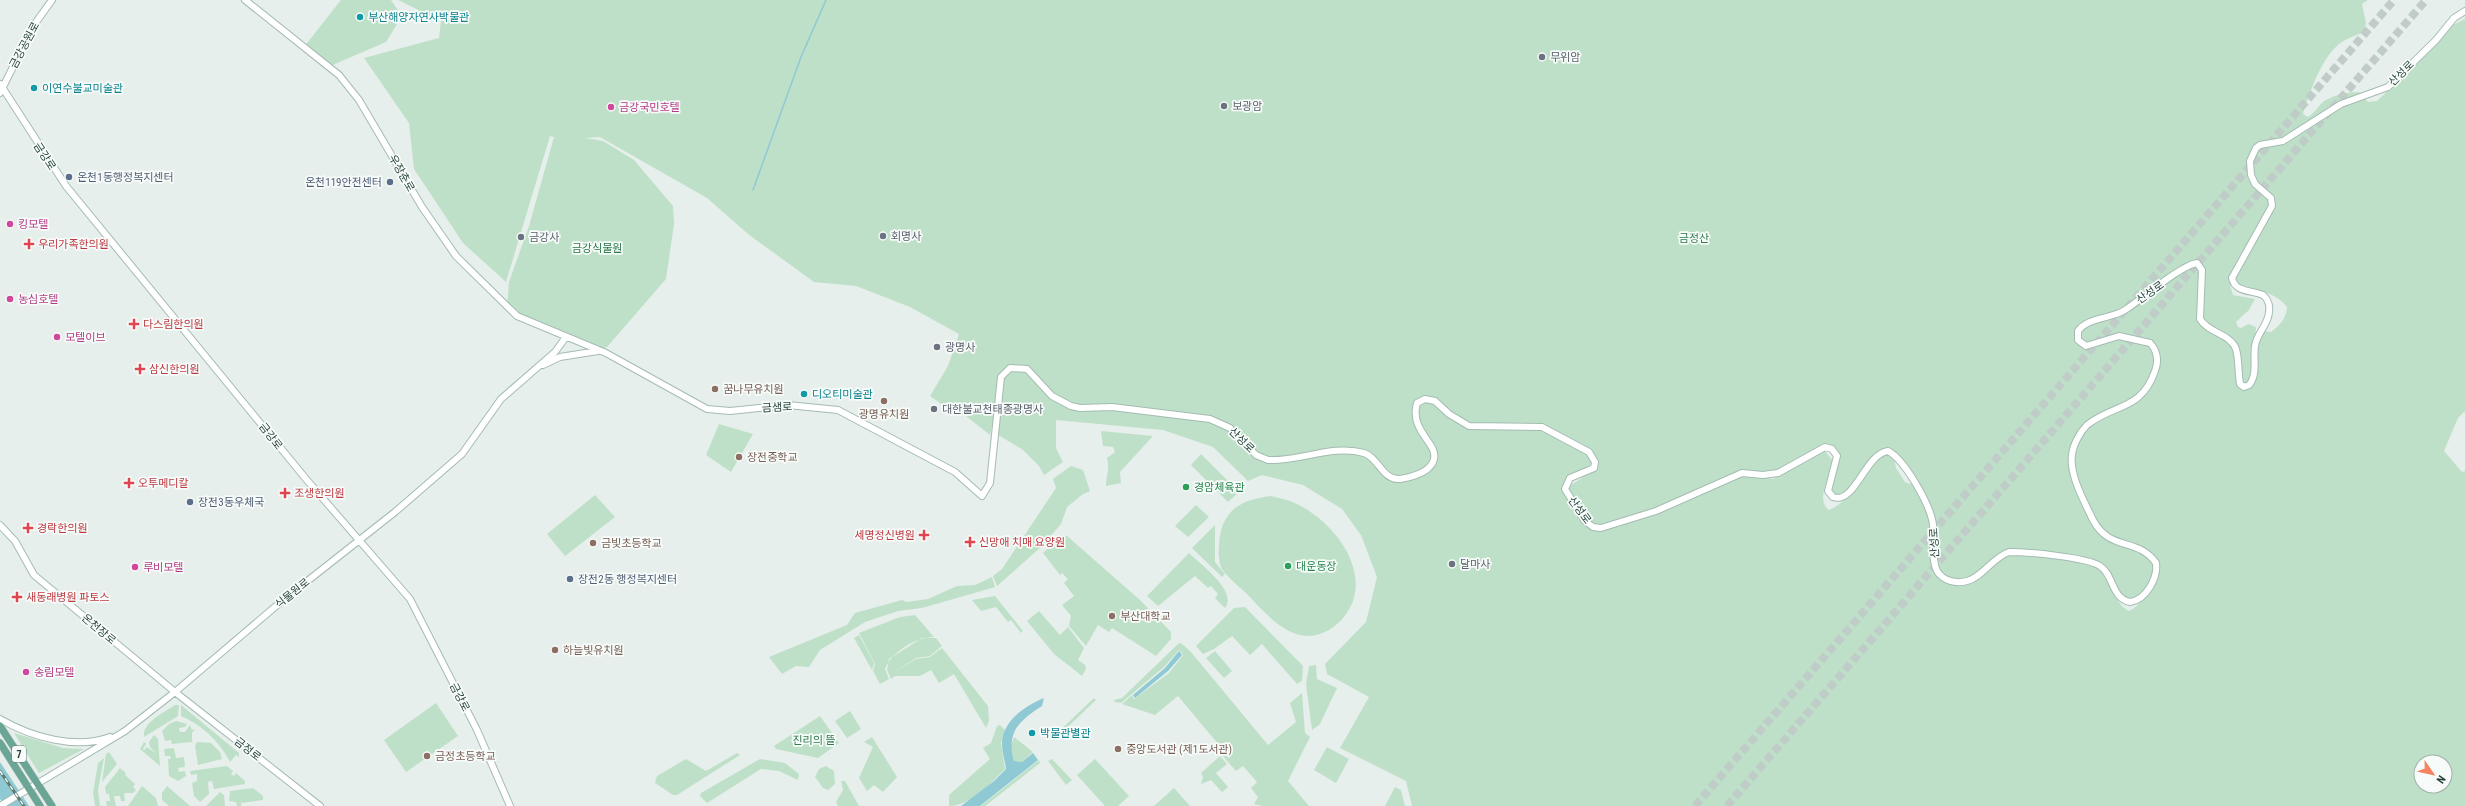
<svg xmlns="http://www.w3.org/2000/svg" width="2465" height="806" font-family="'Roboto Condensed','Noto Sans KR',sans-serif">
	<rect width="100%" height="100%" fill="#e6efeb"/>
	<!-- green -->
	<path fill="#bfe0c8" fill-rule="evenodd" d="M341 0H391L402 16 386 42 328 67 304 47Z
		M398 0H2368L2362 4 2366 23 2364 31C2357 36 2349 37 2342 42 2323 54 2309 93 2303 114L2308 117C2315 113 2318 106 2324 101 2334 95 2348 92 2359 92L2363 96 2342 102 2281 140 2254 149 2251 182 2270 198 2268 207 2231 272 2229 281 2233 295 2255 299 2249 310 2236 322 2238 327 2241 328 2248 324 2256 327 2252 378 2244 384 2242 381 2237 347 2201 320 2203 270 2201 263 2194 262 2121 311 2079 327 2080 345 2089 348 2116 338 2150 344C2156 354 2157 362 2153 373 2141 404 2109 405 2086 425 2075 434 2070 458 2072 471 2073 482 2095 521 2101 534 2119 550 2136 542 2155 564 2153 582 2146 590 2131 601L2119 594 2100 564 2006 550 1970 578 1949 579 1937 568 1934 522 1902 460 1886 448C1872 460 1858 487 1847 494 1841 497 1837 496 1832 495L1830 490 1839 454 1825 445 1776 472 1744 471 1655 509 1597 527 1586 520 1568 487 1588 474 1596 459 1541 425H1469L1434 399 1423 397 1414 413 1434 455 1427 469C1391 480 1394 480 1368 453L1316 451 1268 459 1258 454 1230 426 1210 419 1079 407 1053 395 1027 366C1019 365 1012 365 1005 369L990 435 966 416 944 406 930 396 948 366 959 334 910 307 856 286 814 282 748 234 707 198 600 137 585 138 603 141 634 160 673 206 674 224 666 279 607 347 599 350 507 308 509 282 529 226 554 137 550 136 506 282 463 243 414 169 409 123 364 58 439 38 441 21Z
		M2465 19V411L2458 418 2444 451 2462 472 2465 471V806H1412L1406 781 1340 748 1369 697 1327 674 1325 664 1366 622 1377 577 1361 535 1342 509 1303 485 1262 475 1248 481 1213 447 1163 430 1056 420V448L1063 462 1044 475 1039 466 1023 450 995 433 1002 376 1010 370H1025L1065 405 1113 408 1208 420 1229 428 1268 461 1350 451 1366 454 1395 479 1429 471 1437 457 1417 421 1418 403 1433 401 1466 427H1540L1590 454 1594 465 1565 483C1579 512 1582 533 1620 526L1743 473 1773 479 1824 450 1834 462C1830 476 1815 499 1829 510 1857 499 1862 464 1888 452L1894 458 1896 468 1905 482 1913 485 1925 502 1932 524 1935 571 1963 586 2008 553C2039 560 2079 552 2104 573 2117 583 2112 603 2129 611 2140 606 2147 594 2152 584 2174 544 2126 553 2109 538 2092 522 2082 494 2075 473 2073 465 2073 458 2076 450 2087 408 2141 415 2154 380 2156 377 2159 372 2159 368 2159 360 2154 350 2151 342L2127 335 2084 344 2078 334 2092 322 2106 321 2120 314 2196 264 2201 271 2199 320 2233 348 2237 384 2243 389 2251 386 2255 348 2262 331 2271 332C2280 325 2286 319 2287 307 2274 290 2256 292 2238 285L2235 276 2251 249 2273 196 2255 183 2251 161 2260 146 2277 143 2342 104 2365 98 2368 102 2377 101 2421 59 2449 27ZM2421 762H2445V786H2421Z
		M719 424 753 434 731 472 706 455Z
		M1101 431 1153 436 1120 472 1121 483 1106 486C1106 475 1110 471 1107 458L1115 452 1113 447 1103 446Z
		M1201 454 1239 492 1228 502 1191 465Z
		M1071 466 1083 470 1090 491 1083 494 1067 507 1061 524 1041 547 997 586 993 576 1002 569 1056 488 1053 479Z
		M595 495 615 517 565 556 547 534Z
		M1271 496C1279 498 1289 500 1297 504 1330 520 1366 562 1353 601 1348 614 1338 626 1325 632 1293 647 1268 616 1248 595 1240 587 1229 579 1222 569 1219 564 1218 552 1219 545 1221 511 1239 500 1271 496Z
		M1196 505 1209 517 1188 537 1175 526Z
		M1215 525V562L1225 574 1222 577 1192 548Z
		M1062 535 1067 536 1140 600 1171 632V639L1156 656 1112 628 1109 632 1098 625 1086 646 1069 626 1071 616 1062 605 1074 596 1064 583 1068 579 1062 573 1060 575 1043 553Z
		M1189 553C1200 564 1238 591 1225 608L1215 598 1218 594 1211 586 1208 588 1195 576 1158 606 1147 596Z
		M992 577 995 587 922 608 898 611 865 622 820 650 809 667 796 666 782 674 769 657 847 625 855 613 902 600 907 602 928 599 957 586 975 585Z
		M995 596 1023 631 1021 633 1011 620 1008 622 996 607 981 611 972 600Z
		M1245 607 1303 666 1302 681 1297 684 1262 644 1250 655 1232 636 1214 649 1203 654 1196 646 1234 608Z
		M1039 611 1060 635 1068 627 1084 648 1078 660 1085 665 1086 669 1082 676 1054 654 1027 621Z
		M915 615 934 637C916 637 891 652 885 669L889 679 880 684 873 671 875 664 859 633 900 617Z
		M859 635 874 663 872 670 854 638Z
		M922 638H936L942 646 930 656 916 658 893 673 916 659 930 657 942 648 988 706 989 721 986 728 954 674 939 683 931 670 920 676H895L891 679 887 670 889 659Z
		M1181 643 1191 652 1268 745 1296 722 1290 703 1302 693 1305 733 1310 737 1288 781 1309 806H1262L1254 804 1258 797 1251 788 1257 782 1243 766 1236 771 1221 754 1224 751 1178 696 1155 715 1122 704 1132 695 1134 699 1169 673 1183 655 1179 650 1164 667 1121 703 1115 702 1114 700 1122 698 1178 644Z
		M1215 651 1232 671 1224 678 1206 658Z
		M1316 665 1317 679 1337 688 1320 724 1312 730 1306 684 1309 666Z
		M1094 698 1096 700 1053 741 1055 735Z
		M436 703 458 736 406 772 384 740Z
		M175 705H179L178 716 144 737C142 722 165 712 175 705Z
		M181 705 239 753V757L236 755 230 762C219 741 202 725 181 716Z
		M850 711 861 729 847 738 835 721Z
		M820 716 839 743 818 758 776 749 774 746Z
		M176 721 187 724 185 727 179 728 180 732H185L190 725 192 730 195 729 192 733V742L172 744 171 740 165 741 162 731 169 724Z
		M1000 725 1005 730 1001 743 1005 769C991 783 970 806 949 806V795L990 759 983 748 991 743 997 726Z
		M14 733 63 748 84 749 39 773Z
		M154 735 158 739 160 766 140 749 144 742 146 744 143 749 144 750 147 747 156 753 150 747 149 742Z
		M872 737 897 777 883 792 874 785 867 791 859 778 873 747 864 742Z
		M1014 737 1033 752 1022 762 1014 761 1011 745Z
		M197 742 211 743 220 752 222 759 198 765 195 746Z
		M1327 747 1349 759 1336 783 1314 770Z
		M174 748 176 758 184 757 185 767 178 768 179 772 185 771 186 776 178 781 169 776 168 759H171L170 756H165L164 749Z
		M109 752 117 764 102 782 106 754Z
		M737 753 740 755 677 795H673L655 783 657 776 686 759 706 771Z
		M1220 756 1227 764 1216 773 1228 787 1222 792 1211 780 1201 784 1203 777 1201 773Z
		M104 758 98 790 100 806H95L93 793 98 763Z
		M760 759 785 763 799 774 798 780 779 771 761 769 707 803 700 796 701 793Z
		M1052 759 1072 780 1066 785 1048 761Z
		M1095 759 1129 796 1118 806H1105L1077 775Z
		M1039 760 1040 763 985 806H981Z
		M227 766 233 771 231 774 234 776 236 773 245 781V784L214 789 212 781 208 782 209 794 200 802 194 796 192 783 197 781V774L191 775 190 771Z
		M826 766 834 771 835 784 828 790 823 788 815 777 819 769Z
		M120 768 126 773 125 775 135 784 133 787 136 790 133 793H124L125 801H121L120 796H114L116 806H107L106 801H110L109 794H106L105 787Z
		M841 781H845L859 806H838L836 802 843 790Z
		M142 786 156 798 158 806H128Z
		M167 786 190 806H169L162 800V793Z
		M1395 787 1401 790 1405 806H1385Z
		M253 788 263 796V800L241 803V806H237L236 802 229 801 230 791Z
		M1174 788 1190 806H1154Z
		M220 792 224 795 225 806H206Z"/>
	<!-- water -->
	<path fill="#8ec9d4" d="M1179 651 1182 655 1168 671 1135 698 1133 695 1165 668Z
		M1044 698 1042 706C1019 721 1006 732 1014 761L1022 762 1033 753 1038 760 980 806H961L994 781 1006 769C1005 761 1002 752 1002 744 1002 721 1025 706 1044 698Z
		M0 762 29 806H6L0 799Z"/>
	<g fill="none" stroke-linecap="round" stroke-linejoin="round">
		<!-- stream -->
		<path stroke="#8ec9d4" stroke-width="1.5" d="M753 190 801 57 826 0"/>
		<!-- highway-tunnel -->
		<path stroke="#bfccc8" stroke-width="8" stroke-dasharray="8 4" stroke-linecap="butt" d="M1695 806 2394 0
			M1727 806 2426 0"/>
		<!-- secondary casing -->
		<g stroke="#a4bbb3" stroke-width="8">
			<path id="secondary" d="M245 0 339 75 359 100 422 207 456 256 517 316 606 353 707 409 730 411 788 405 838 410 955 472 982 496 990 483 1001 377 1010 368 1027 369 1052 396 1071 406 1080 408 1112 407 1210 419 1230 428 1256 455 1268 460C1299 462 1332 444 1364 453 1378 457 1383 481 1400 479 1412 477 1431 472 1434 459 1438 443 1409 431 1417 403L1425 399 1435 401 1449 414 1469 426 1542 427 1589 452 1595 462 1594 468 1570 478 1565 489 1584 520 1593 527 1601 528 1656 511 1742 473 1763 475 1778 473 1825 447 1832 449 1837 456 1828 491 1833 497C1855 505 1865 454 1888 451 1905 460 1931 506 1933 525 1934 538 1931 559 1937 571 1943 581 1956 584 1967 581 1983 577 1993 557 2009 552 2027 552 2086 557 2100 566 2114 575 2111 598 2130 602 2146 600 2158 578 2156 563 2138 537 2110 552 2093 520 2085 503 2069 475 2072 455 2073 445 2080 432 2087 425 2115 403 2141 411 2155 371 2159 361 2157 350 2150 343L2119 336 2086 346 2078 340V331C2088 317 2111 319 2125 310 2141 300 2181 265 2197 263L2202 270 2200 319C2208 333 2231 334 2236 349 2239 360 2238 372 2240 384L2244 387 2249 385C2258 375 2253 358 2255 346 2257 332 2268 326 2269 312 2270 306 2268 299 2263 295 2252 290 2235 293 2232 278L2272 206 2271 198 2255 184 2251 175 2250 161 2256 148 2260 145 2283 141 2341 104 2388 87 2436 40 2454 18 2465 11
				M0 84 66 186 306 479 410 599 477 730 510 806
				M0 93 34 25 52 0
				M543 365 560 357 598 351
				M0 525 15 541 34 575 175 692 320 806
				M0 719C31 737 76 750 110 737
				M0 806 125 731 175 692 282 601 395 512 462 454 501 399 555 352 566 337"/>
		</g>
		<!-- primary casing -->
		<g stroke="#c2cac8" stroke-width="8">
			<path id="primary" d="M0 726 52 806
				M0 743 40 806"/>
		</g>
		<!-- secondary -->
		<use href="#secondary" stroke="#fff" stroke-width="6"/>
		<!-- primary -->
		<use href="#primary" stroke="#6aa596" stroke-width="7"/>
		<!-- rail casing -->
		<g stroke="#5f7d75" stroke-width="3">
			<path id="rail" d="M0 771 24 806"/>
		</g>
		<!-- rail -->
		<use href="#rail" stroke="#f7fbf9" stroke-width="1.5" stroke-dasharray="4.5" stroke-linecap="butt"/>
	</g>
	<!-- markers -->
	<g fill="#0f9aa8" stroke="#f7fbf9" stroke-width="1.5">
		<circle cx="360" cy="17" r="4"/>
		<circle cx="34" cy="88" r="4"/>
		<circle cx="804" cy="394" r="4"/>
		<circle cx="1032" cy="733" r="4"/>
	</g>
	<g fill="#6b7280" stroke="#f7fbf9" stroke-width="1.5">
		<circle cx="1542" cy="57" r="4"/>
		<circle cx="1224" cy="106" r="4"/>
		<circle cx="883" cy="236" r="4"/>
		<circle cx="521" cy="237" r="4"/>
		<circle cx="937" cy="347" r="4"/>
		<circle cx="934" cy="409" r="4"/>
		<circle cx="1452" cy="564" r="4"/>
	</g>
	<g fill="#d1479c" stroke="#f7fbf9" stroke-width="1.5">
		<circle cx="611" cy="107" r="4"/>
		<circle cx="10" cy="224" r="4"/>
		<circle cx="10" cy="299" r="4"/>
		<circle cx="57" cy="337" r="4"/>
		<circle cx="135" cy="567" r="4"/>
		<circle cx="26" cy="672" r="4"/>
	</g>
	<g fill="#5c6f8a" stroke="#f7fbf9" stroke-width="1.5">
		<circle cx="69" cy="177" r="4"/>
		<circle cx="390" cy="182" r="4"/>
		<circle cx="190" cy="502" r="4"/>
		<circle cx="570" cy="579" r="4"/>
	</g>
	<g fill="#e0444e" stroke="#f7fbf9" stroke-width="1.5">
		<path d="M27 238h4v4h4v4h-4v4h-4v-4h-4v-4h4z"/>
		<path d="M132 318h4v4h4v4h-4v4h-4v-4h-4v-4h4z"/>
		<path d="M138 363h4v4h4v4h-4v4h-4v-4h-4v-4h4z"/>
		<path d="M127 477h4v4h4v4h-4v4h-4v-4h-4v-4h4z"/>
		<path d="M283 487h4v4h4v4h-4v4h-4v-4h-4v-4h4z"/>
		<path d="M26 522h4v4h4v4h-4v4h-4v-4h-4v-4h4z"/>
		<path d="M922 529h4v4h4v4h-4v4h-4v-4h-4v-4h4z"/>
		<path d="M968 536h4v4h4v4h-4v4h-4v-4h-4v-4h4z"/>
		<path d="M15 591h4v4h4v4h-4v4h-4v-4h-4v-4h4z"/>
	</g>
	<g fill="#8d6e63" stroke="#f7fbf9" stroke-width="1.5">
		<circle cx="715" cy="389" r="4"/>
		<circle cx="884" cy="401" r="4"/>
		<circle cx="739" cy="457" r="4"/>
		<circle cx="593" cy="543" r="4"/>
		<circle cx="1112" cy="616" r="4"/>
		<circle cx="555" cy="650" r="4"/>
		<circle cx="1118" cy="749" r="4"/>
		<circle cx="427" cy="756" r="4"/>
	</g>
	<g fill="#2e9e5b" stroke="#f7fbf9" stroke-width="1.5">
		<circle cx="1186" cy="487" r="4"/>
		<circle cx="1288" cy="566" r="4"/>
	</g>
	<g text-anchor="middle" stroke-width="3.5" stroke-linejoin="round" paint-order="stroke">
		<!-- shield labels -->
		<rect fill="#f7fbf9" stroke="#637a73" stroke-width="1" x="12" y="746" width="14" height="16" rx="3"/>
		<g font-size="10" font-weight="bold" fill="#24423a">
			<text x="19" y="758">7</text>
		</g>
		<!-- culture labels -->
		<g font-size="11" fill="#0d838f" stroke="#f7fbf9" text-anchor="start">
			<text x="368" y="21">부산해양자연사박물관</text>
			<text x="42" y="92">이연수불교미술관</text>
			<text x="812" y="398">디오티미술관</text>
			<text x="1040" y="737">박물관별관</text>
		</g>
		<!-- street labels -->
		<g font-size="11" fill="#24423a" stroke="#f7fbf9">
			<text transform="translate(24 45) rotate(-62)" y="4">금강공원로</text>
			<text transform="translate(2401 73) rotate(-45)" y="4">산성로</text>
			<text transform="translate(45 156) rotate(57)" y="4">금강로</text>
			<text transform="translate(402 173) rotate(60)" y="4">우장춘로</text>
			<text transform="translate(2150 292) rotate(-35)" y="4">산성로</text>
			<text transform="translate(777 407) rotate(-3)" y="4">금샘로</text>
			<text transform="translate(271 436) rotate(52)" y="4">금강로</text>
			<text transform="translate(1242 440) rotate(44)" y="4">산성로</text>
			<text transform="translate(1580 510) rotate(53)" y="4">산성로</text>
			<text transform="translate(1934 543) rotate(-93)" y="4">산성로</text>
			<text transform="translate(292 593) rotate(-39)" y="4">식물원로</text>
			<text transform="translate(99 629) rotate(40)" y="4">온천장로</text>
			<text transform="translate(460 697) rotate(63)" y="4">금강로</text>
			<text transform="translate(248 749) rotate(38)" y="4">금정로</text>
		</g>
		<!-- worship labels -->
		<g font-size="11" fill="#5b616d" stroke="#f7fbf9" text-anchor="start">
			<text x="1550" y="61">무위암</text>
			<text x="1232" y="110">보광암</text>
			<text x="891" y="240">회명사</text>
			<text x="529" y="241">금강사</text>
			<text x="945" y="351">광명사</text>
			<text x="942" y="413">대한불교천태종광명사</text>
			<text x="1460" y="568">달마사</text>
		</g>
		<!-- hotel labels -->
		<g font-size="11" fill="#b23c85" stroke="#f7fbf9" text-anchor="start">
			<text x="619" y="111">금강국민호텔</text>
			<text x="18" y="228">킹모텔</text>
			<text x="18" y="303">농심호텔</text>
			<text x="65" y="341">모텔이브</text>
			<text x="143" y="571">루비모텔</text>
			<text x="34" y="676">송림모텔</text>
		</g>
		<!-- service labels -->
		<g font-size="11" fill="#4e5e75" stroke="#f7fbf9" text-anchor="start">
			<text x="77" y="181">온천1동행정복지센터</text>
			<text x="382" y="186" text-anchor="end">온천119안전센터</text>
			<text x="198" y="506">장전3동우체국</text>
			<text x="578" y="583">장전2동 행정복지센터</text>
		</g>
		<!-- park labels -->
		<g font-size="11" fill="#2d7a4b" stroke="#f7fbf9">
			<text x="1694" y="242">금정산</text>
			<text x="597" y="252">금강식물원</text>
			<text x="814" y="744">진리의 뜰</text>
		</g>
		<!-- health labels -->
		<g font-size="11" fill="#be3a42" stroke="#f7fbf9" text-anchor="start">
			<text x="38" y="248">우리가족한의원</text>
			<text x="143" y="328">다스림한의원</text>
			<text x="149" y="373">삼신한의원</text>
			<text x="138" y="487">오투메디칼</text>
			<text x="294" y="497">조생한의원</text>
			<text x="37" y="532">경락한의원</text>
			<text x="915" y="539" text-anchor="end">세명정신병원</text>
			<text x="979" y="546">신망애 치매 요양원</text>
			<text x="26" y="601">새동래병원 파토스</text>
		</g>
		<!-- education labels -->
		<g font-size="11" fill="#785e54" stroke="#f7fbf9" text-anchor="start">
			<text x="723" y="393">꿈나무유치원</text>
			<text x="884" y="418" text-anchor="middle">광명유치원</text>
			<text x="747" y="461">장전중학교</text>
			<text x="601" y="547">금빛초등학교</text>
			<text x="1120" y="620">부산대학교</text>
			<text x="563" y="654">하늘빛유치원</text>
			<text x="1126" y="753">중앙도서관 (제1도서관)</text>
			<text x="435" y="760">금정초등학교</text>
		</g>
		<!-- leisure labels -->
		<g font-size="11" fill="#27864d" stroke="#f7fbf9" text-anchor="start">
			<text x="1194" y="491">경암체육관</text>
			<text x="1296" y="570">대운동장</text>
		</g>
	</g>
	<!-- north arrow -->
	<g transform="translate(2433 774) rotate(124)"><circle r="19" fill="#f7fbf9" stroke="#a3b1ad"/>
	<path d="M0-3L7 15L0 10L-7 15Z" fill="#f4845f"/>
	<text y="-6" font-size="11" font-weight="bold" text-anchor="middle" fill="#24423a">N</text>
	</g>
</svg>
